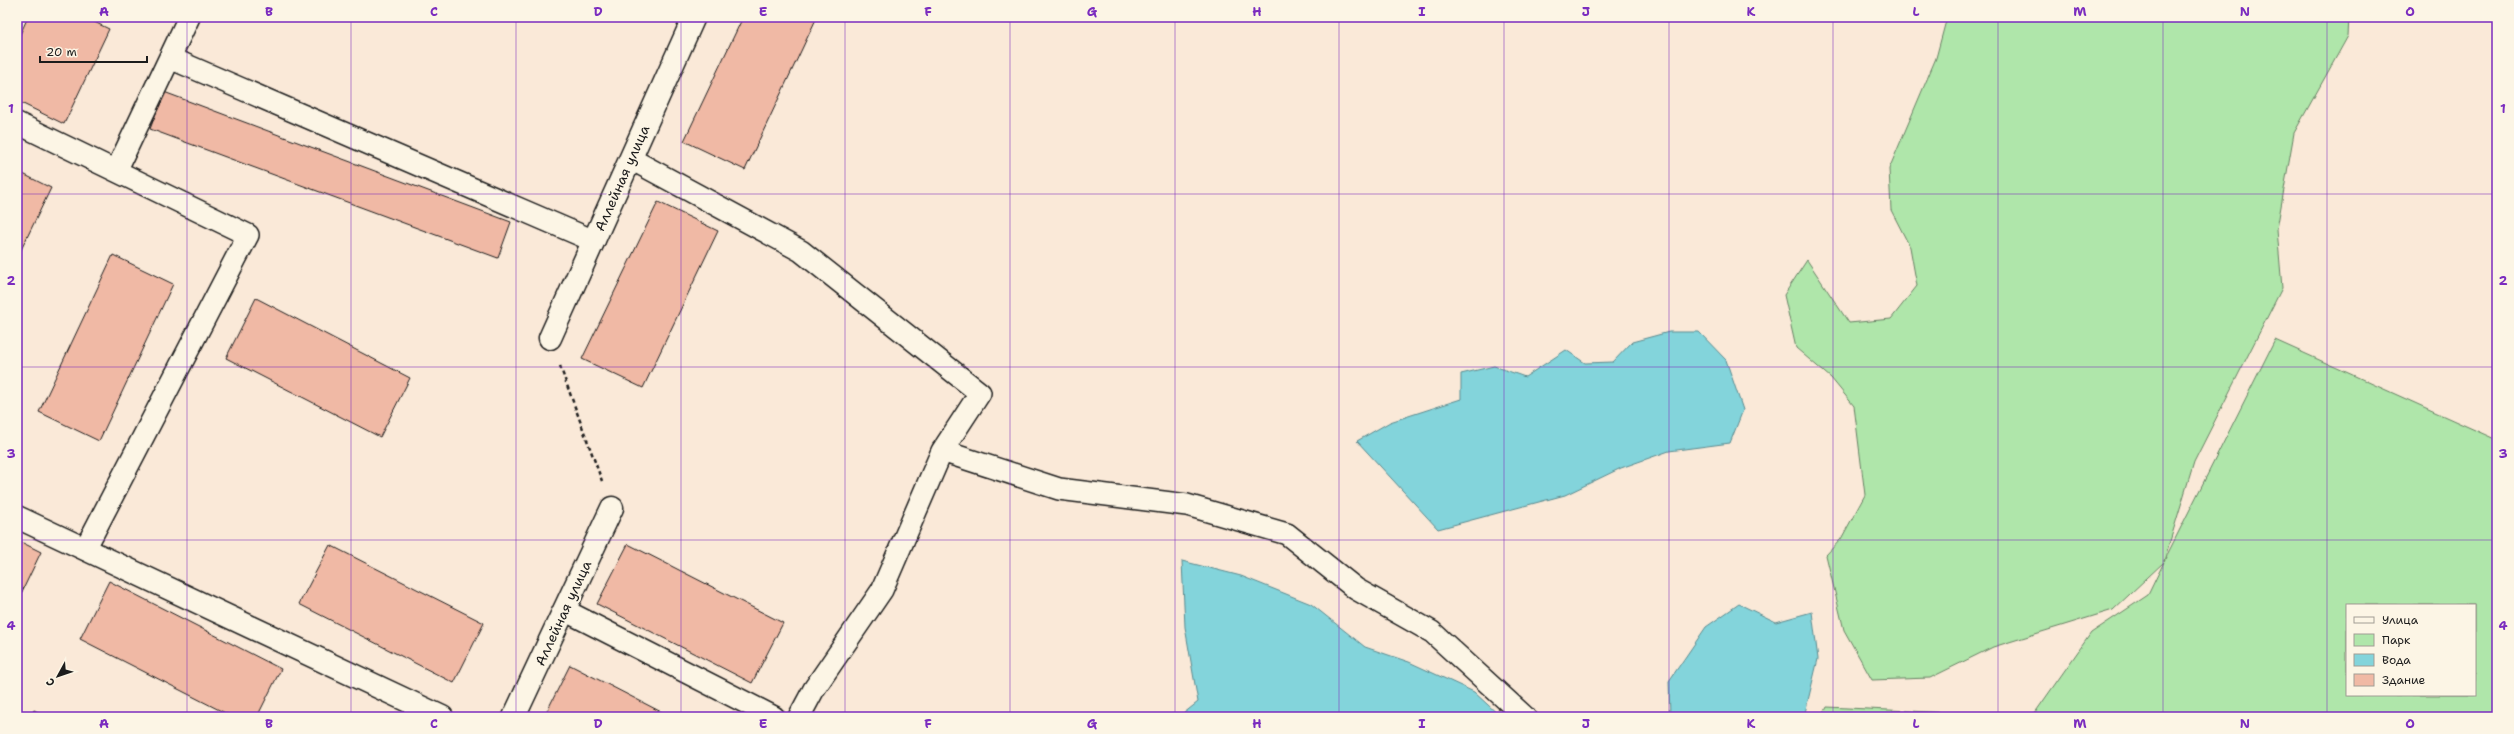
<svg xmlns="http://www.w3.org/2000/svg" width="2514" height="734" font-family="'Shantell Sans',sans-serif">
	<rect width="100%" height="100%" fill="#fae9d8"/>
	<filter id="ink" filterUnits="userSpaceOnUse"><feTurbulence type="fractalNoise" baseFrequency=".025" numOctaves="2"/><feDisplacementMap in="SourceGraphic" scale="8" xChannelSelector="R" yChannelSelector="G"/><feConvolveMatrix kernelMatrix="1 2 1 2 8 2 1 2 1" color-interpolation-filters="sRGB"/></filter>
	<g filter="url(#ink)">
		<!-- green -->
		<path fill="#afe6aa" stroke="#668163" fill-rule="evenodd" d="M1947 17H2349L2348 36 2294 133 2277 229 2282 288 2194 462 2164 561 2275 340 2497 440V717H1822L1827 707 2032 717 2091 633 2148 595 2164 562 2113 610 1993 647 1930 678 1872 680 1844 630 1826 555 1841 539 1865 495 1854 406 1831 378 1796 348 1784 295 1807 260 1849 323 1891 319 1917 286 1910 247 1891 210 1889 169 1936 58ZM2347 605H2475V695H2347Z"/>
		<!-- water -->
		<path fill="#83d4db" stroke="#5a8a8f" d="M1669 332H1699L1726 360 1743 410 1730 443 1669 451 1621 468 1565 495 1438 529 1357 441 1390 422 1461 399V374L1494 366 1525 377 1566 350 1585 363 1613 362 1632 342Z
			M1182 561 1241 576 1311 604 1365 647 1409 662 1474 692 1501 717H1179L1198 702 1185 627Z
			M1739 604 1776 622 1812 612 1818 659 1804 717H1670L1669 681 1706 627Z"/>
		<!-- building -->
		<path fill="#f0b9a5" stroke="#1c1c1c" d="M28 17H84L109 29 64 124 17 101V41Z
			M743 17H817L745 170 684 141Z
			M164 92 511 222 498 258 150 129Z
			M17 171 51 188 17 258Z
			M658 202 718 231 643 388 582 359Z
			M113 255 173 284 99 441 39 412Z
			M256 298 410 378 380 437 226 358Z
			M17 540 41 552 17 602Z
			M628 544 783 623 752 683 597 604Z
			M330 545 484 623 454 683 299 604Z
			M109 581 281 669 257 717H233L80 639Z
			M570 665 671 717H544Z
			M34 710 47 717H30Z"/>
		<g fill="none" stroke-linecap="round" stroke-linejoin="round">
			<!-- service casing -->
			<g stroke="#1c1c1c" stroke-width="24">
				<path id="service" d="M170 58 594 241
					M17 123 248 235 85 549
					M631 159 801 251 980 393 942 451
					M116 171 189 17
					M564 610 774 717
					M799 717 814 689 882 590 942 451 1059 489 1187 505 1287 534 1356 589 1432 632 1525 717"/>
			</g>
			<!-- minor casing -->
			<g stroke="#1c1c1c" stroke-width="25">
				<path id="minor" d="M550 338 694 17
					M17 517 442 717
					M514 717 612 508"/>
			</g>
			<!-- path -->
			<path stroke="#1c1c1c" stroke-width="2.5" stroke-dasharray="4 3" stroke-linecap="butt" d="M560 366 602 481"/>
			<!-- service -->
			<use href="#service" stroke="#fcf5e5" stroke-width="21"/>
			<!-- minor -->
			<use href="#minor" stroke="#fcf5e5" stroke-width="22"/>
		</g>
	</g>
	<!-- grid -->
	<path fill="none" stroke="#7b2cbf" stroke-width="1" stroke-opacity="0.55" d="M187 17V717M351 17V717M516 17V717M681 17V717M845 17V717M1010 17V717M1175 17V717M1339 17V717M1504 17V717M1669 17V717M1833 17V717M1998 17V717M2163 17V717M2327 17V717M17 194H2497M17 367H2497M17 540H2497"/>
	<g text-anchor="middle" stroke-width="4" stroke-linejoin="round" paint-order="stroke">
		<!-- street labels -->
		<g font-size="14" fill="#1c1c1c" stroke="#fcf5e5">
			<text transform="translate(622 178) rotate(-66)" y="5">Аллейная улица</text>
			<text transform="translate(563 613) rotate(-65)" y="5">Аллейная улица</text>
		</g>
	</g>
	<!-- margin -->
	<rect width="2514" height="734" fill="none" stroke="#fcf5e5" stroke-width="44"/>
	<!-- legend -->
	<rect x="2346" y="604" width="130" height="92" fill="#fcf5e5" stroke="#a29e95"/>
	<rect x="2354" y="617" width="20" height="6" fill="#fcf5e5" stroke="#a29e95"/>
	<text x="2382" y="624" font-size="12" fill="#1c1c1c">Улица</text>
	<rect x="2354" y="634" width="20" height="12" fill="#afe6aa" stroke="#a29e95"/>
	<text x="2382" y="644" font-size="12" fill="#1c1c1c">Парк</text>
	<rect x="2354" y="654" width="20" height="12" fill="#83d4db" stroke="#a29e95"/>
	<text x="2382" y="664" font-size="12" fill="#1c1c1c">Вода</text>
	<rect x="2354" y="674" width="20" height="12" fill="#f0b9a5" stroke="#a29e95"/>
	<text x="2382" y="684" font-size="12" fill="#1c1c1c">Здание</text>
	<!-- north arrow -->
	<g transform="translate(58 676) rotate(230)" stroke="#fcf5e5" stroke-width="3" paint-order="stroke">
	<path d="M0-3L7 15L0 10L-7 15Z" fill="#1c1c1c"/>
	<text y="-6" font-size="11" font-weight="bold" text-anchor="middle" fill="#1c1c1c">С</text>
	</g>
	<!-- scale -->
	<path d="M40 56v6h107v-6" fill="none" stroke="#1c1c1c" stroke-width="2"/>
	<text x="46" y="56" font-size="12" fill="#1c1c1c" stroke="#fcf5e5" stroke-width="3" paint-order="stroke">20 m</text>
	<rect x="22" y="22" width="2470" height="690" fill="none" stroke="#7b2cbf" stroke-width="1.5"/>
	<g font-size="13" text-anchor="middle" font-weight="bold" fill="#7b2cbf">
		<text x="104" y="16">A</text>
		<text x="269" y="16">B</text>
		<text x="434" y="16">C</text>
		<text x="598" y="16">D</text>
		<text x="763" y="16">E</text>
		<text x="928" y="16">F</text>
		<text x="1092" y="16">G</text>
		<text x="1257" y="16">H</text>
		<text x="1422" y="16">I</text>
		<text x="1586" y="16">J</text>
		<text x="1751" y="16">K</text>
		<text x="1916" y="16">L</text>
		<text x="2080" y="16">M</text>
		<text x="2245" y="16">N</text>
		<text x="2410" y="16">O</text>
		<text x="11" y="113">1</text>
		<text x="2503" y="113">1</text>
		<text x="11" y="285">2</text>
		<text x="2503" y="285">2</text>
		<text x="11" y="458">3</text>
		<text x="2503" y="458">3</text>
		<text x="11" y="630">4</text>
		<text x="2503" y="630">4</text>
		<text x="104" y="728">A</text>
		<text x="269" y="728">B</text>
		<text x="434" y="728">C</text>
		<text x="598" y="728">D</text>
		<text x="763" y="728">E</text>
		<text x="928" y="728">F</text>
		<text x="1092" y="728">G</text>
		<text x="1257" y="728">H</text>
		<text x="1422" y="728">I</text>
		<text x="1586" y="728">J</text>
		<text x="1751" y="728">K</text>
		<text x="1916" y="728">L</text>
		<text x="2080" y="728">M</text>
		<text x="2245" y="728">N</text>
		<text x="2410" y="728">O</text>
	</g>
</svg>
